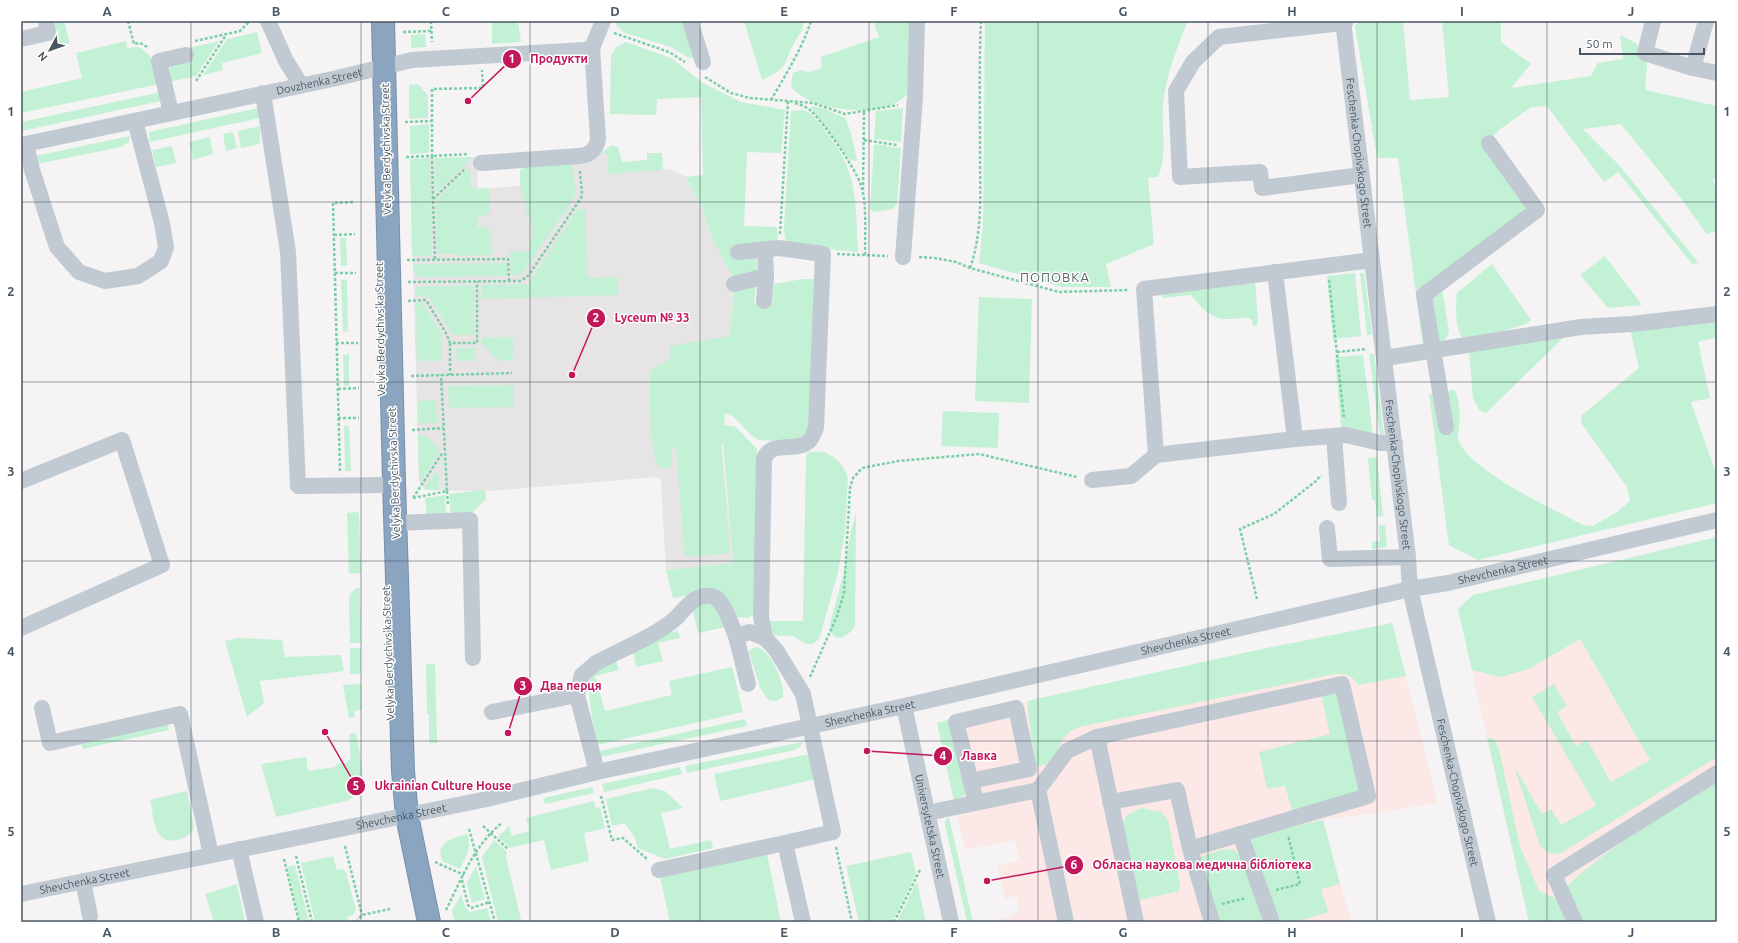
<svg xmlns="http://www.w3.org/2000/svg" width="1738" height="943" font-family="Ubuntu,sans-serif">
	<rect width="100%" height="100%" fill="#f5f3f3"/>
	<!-- education -->
	<path fill="#e6e4e5" d="M601 153 607 154 608 174 670 169 686 177 702 208 713 241 734 278 722 449 733 563 666 570 661 481 658 477 489 491 425 490 419 481 410 159 476 157 478 189 520 186V170L588 161 596 158Z"/>
	<!-- medical -->
	<path fill="#fce8e6" d="M1717 537V922H1529L1458 609 1473 595Z
		M1392 623 1438 802 1402 809 1323 820 1351 922H990L1010 917V915L1020 912 1016 896 1005 899 997 866 1020 861 1015 840 965 850 937 723 1262 649Z"/>
	<!-- green -->
	<path fill="#c3f1d5" d="M51 21H64L70 44 57 47Z
		M492 21H518L521 42 492 44Z
		M615 21H687L695 58H689L671 47 625 33 617 26Z
		M744 21H804L802 30 792 47 784 66 774 74 762 80Z
		M873 21H910L907 94C886 120 813 112 792 88L791 85 793 73 801 70 809 72 822 68 821 57 879 37Z
		M985 21H1188C1177 48 1166 74 1163 104 1161 129 1168 153 1158 177L1148 178 1154 244 1106 264 1111 287H1062L979 263 983 227Z
		M1359 21H1403L1410 100 1449 97 1442 21H1501V42L1531 64 1511 88 1591 76 1598 63 1623 59 1620 35 1636 43 1647 64 1645 90 1717 106V178L1713 179 1717 194V231L1707 234 1676 192 1621 124 1583 129 1618 164 1698 262 1693 265 1618 172 1604 182 1547 106 1531 107 1499 130 1491 139 1534 199 1525 208 1524 212 1442 289 1449 331C1445 345 1435 345 1423 347L1398 158H1377L1355 26Z
		M257 32 262 53 222 63 223 70 203 75 227 39Z
		M425 34 426 47 411 48V35Z
		M126 41 127 48 138 47C156 56 155 67 159 84L21 113V92L82 78 76 53Z
		M219 41 196 76 169 82 170 67 189 48Z
		M626 42 671 58 703 83 741 102 785 110 781 153 747 152 744 226 777 227 778 240 732 248 736 260 752 256 756 257 758 274 734 278 713 241 702 208 686 177 703 175 701 97 657 99 656 115 610 114 611 56 616 47Z
		M418 84 428 95V118L411 119 409 117V85Z
		M161 92V101L21 131V122Z
		M812 106 822 108 845 118 850 130 857 160 855 161 849 159 811 108Z
		M258 108 260 118 150 142 149 132Z
		M903 108 901 142 874 139 876 111Z
		M803 110C812 113 817 121 823 128 859 172 855 198 858 252H857L794 246 785 239 784 227 791 111Z
		M429 124V153L410 154V126Z
		M260 126V144L241 148 238 131Z
		M233 132 237 148 226 151 223 134Z
		M130 136 129 142 121 147 37 164 35 156Z
		M210 137 213 154 193 160 189 142Z
		M874 144 901 148 897 204 893 209 873 212 870 209Z
		M612 145 618 147 622 162 647 160V153H662L663 170 608 174 607 154 601 153Z
		M172 146 176 163 156 167 152 150Z
		M473 157 436 193 435 158Z
		M430 158 432 256H412L410 159Z
		M572 162 576 195 524 272 520 275 511 276 510 252 530 251V240L532 238V225L530 224 529 214H525V200L520 186V170L523 168Z
		M470 167 471 189 489 188 490 211 487 215 477 217V228L486 227 491 232 492 255 457 256V254H437L436 200Z
		M579 209H585L588 278 618 277V295L481 299V285L528 284 575 213Z
		M340 238H346L347 266H341Z
		M1605 256 1642 305 1608 308 1580 275Z
		M507 263V276L420 277C415 274 412 270 413 264Z
		M1492 264 1531 320 1526 324 1468 342 1464 341C1455 330 1455 307 1457 293Z
		M1355 273 1361 336 1333 339 1327 276Z
		M1360 273H1364L1372 335H1367Z
		M803 279H814L812 415C810 422 809 431 803 435 797 441 763 443 755 438 744 431 739 417 725 413L724 425 736 427 757 449 755 567 753 615 748 618 737 617 705 592 673 598 666 570 733 563 723 443H721L730 553 685 557 676 447H672V465L669 468H660C649 459 650 392 649 375L652 369 670 359V346L730 336 734 287 756 285 754 303 772 304 774 284Z
		M341 280H347L348 331 343 332Z
		M1255 280 1258 323 1257 325 1253 327 1252 320 1249 318C1242 317 1236 319 1229 319 1211 320 1201 308 1191 295L1162 298V294Z
		M474 285V335H453L428 296H416L415 287Z
		M979 297 1032 299 1029 403 975 401Z
		M416 303H423L442 335V361H417Z
		M1717 319V337L1698 342 1710 398 1691 402 1717 476V503L1478 560 1449 545 1429 394 1454 390C1460 399 1460 416 1459 426 1459 430 1457 435 1458 438 1465 469 1555 510 1583 525L1593 526 1617 512 1630 501 1627 487 1582 424 1581 416 1639 368 1630 329Z
		M1565 336 1486 413 1479 410 1473 398 1469 351Z
		M513 337V358L512 360 497 361V357L492 356 489 351 485 348V345H482V338Z
		M456 348H476V361H457Z
		M349 354V386H344L343 355Z
		M1369 354H1374L1384 435 1380 436Z
		M1363 355 1373 435 1342 437 1335 357Z
		M513 385 514 407 449 408 448 386Z
		M436 400 437 423H418V401Z
		M943 411 999 413 998 448 941 446Z
		M344 426H349L351 471H345Z
		M418 435C428 435 438 444 439 453L421 481H419Z
		M808 452C813 452 817 451 822 452 834 454 846 467 848 479L845 531 838 572 820 636C810 653 803 639 791 636 785 635 778 637 772 634L769 621H803L806 456Z
		M1377 457 1383 516 1377 517 1375 500H1372L1368 458Z
		M438 470 439 473V490H425L426 486Z
		M484 490 486 492V499L469 516 451 517 449 494Z
		M445 495 446 517 427 515 425 498Z
		M359 512 361 573 349 574 347 513Z
		M856 513 855 626C849 634 840 644 831 633L830 624 844 572 851 531Z
		M1385 525 1387 547 1372 549V542L1380 541 1378 526Z
		M1717 537V757L1561 853C1551 855 1547 853 1540 846L1514 766 1542 814 1551 809 1561 825 1596 805 1532 697 1554 684 1567 706 1557 712 1576 746 1587 740 1611 782 1650 760 1580 639 1529 669 1501 677 1472 670 1458 609 1473 595Z
		M356 588H360L361 643H350L349 599 351 593Z
		M711 600 726 627 698 633 692 609Z
		M1392 623 1406 676 1358 685C1352 676 1347 673 1335 674L1079 727 1069 732 1061 742 1056 759 1051 763 1035 767 1027 701 1262 649Z
		M678 631 680 638 658 643 663 661 636 667 633 650 666 633Z
		M238 638 282 640 285 657 341 655 344 671 260 681 264 703 247 717 225 641Z
		M757 647C771 651 785 683 783 697 777 701 773 702 767 699L760 687 749 653 750 650Z
		M350 648H361V674H350Z
		M616 660 619 670 595 676 605 711 672 695 669 681 732 667 743 712 597 745C595 730 585 690 591 677 595 668 608 664 616 660Z
		M426 664H435L437 743H429V714H427Z
		M361 684 362 710 354 711 355 717 349 718 343 685Z
		M1340 687 1363 793 1293 813 1285 786 1267 789 1259 752 1330 734 1321 694Z
		M745 719 747 726 600 757 599 751Z
		M952 719 967 793 963 796 954 801 937 723Z
		M167 722 169 730 83 749 81 744 89 740Z
		M356 733C359 754 373 791 346 801L276 817 261 764 306 757 308 771 335 767 337 764 348 762 351 757 349 734Z
		M1487 737 1494 739 1499 749 1520 846 1539 891 1557 899 1568 922H1529Z
		M803 742 801 746 794 750 687 773 685 766Z
		M810 754 816 779 720 801 714 774Z
		M680 767 682 774 604 792 602 784Z
		M1717 782V922H1583L1567 886C1610 845 1667 814 1717 782Z
		M592 787 594 793 545 804 543 798Z
		M653 788 665 791 683 808 661 813 670 849 711 840 713 848 665 859 638 848 634 836 625 823 612 826 606 799Z
		M187 791 194 827C191 835 185 838 177 840 153 845 154 817 150 800Z
		M594 801 596 808 600 807 605 828 584 833 589 861 551 870 544 840 510 848 498 837 509 826 512 836 529 831 526 818Z
		M1141 808 1161 812 1168 820 1180 884 1179 891 1140 900 1122 827 1126 816Z
		M949 817 973 922H967L945 825V821Z
		M1323 820 1340 884 1321 889 1328 911 1326 913 1294 922H1283L1276 915 1250 844 1254 835Z
		M467 834C472 849 466 856 460 869L442 861 440 850C445 839 456 837 467 834Z
		M494 840 507 852 506 857 521 920 498 922 482 857Z
		M1224 849 1234 850 1240 855 1264 922H1218L1197 858Z
		M911 852 916 874 892 922H859L846 866Z
		M767 854 781 922H670L660 877Z
		M333 856 337 870 342 869 346 872 356 910 353 915 347 917 349 921 315 922 301 863Z
		M295 865 309 922H300L287 867Z
		M476 866 485 899 472 903 467 883Z
		M917 881 926 922H897Z
		M237 884 245 922H214L205 894Z
		M461 894 465 907 470 912 487 908 491 922H455L452 911Z"/>
	<g fill="none" stroke-linecap="round" stroke-linejoin="round">
		<!-- highway casing -->
		<g stroke="#7690ad" stroke-width="24">
			<path id="highway" d="M383 21 394 482 403 771 407 816 429 922"/>
		</g>
		<!-- path -->
		<path stroke="#7ad0a6" stroke-width="2.5" stroke-dasharray="3 2" stroke-linecap="butt" d="M128 21 134 44 140 43 149 48
			M431 21 432 42
			M403 32 431 31
			M614 33 669 52 685 62
			M195 41 240 31 250 21
			M705 77 731 93 750 98 813 103 845 114 898 105
			M196 81 226 35
			M771 100C786 74 802 49 811 21
			M795 103C801 105 807 107 811 111 825 124 855 168 861 185 867 202 865 237 865 256
			M405 122 432 121
			M864 140 897 145
			M406 157 432 156V89L483 88 482 70
			M863 190 864 112
			M433 199 432 156 469 154
			M780 234 788 101
			M334 235 355 234
			M837 254 888 256
			M919 257 935 258 956 262 970 268 1059 292 1129 290
			M435 259 433 199 466 168
			M407 260 508 259 509 281
			M970 268C983 231 980 192 980 153 980 109 979 65 981 21
			M335 273H356
			M1329 280 1344 419
			M408 282 520 281 528 276 581 198 582 194 580 171
			M408 301 426 300 446 333 450 343H477V281
			M336 343H358
			M450 343V375
			M1337 352 1367 349
			M411 376 512 373
			M338 389 359 388
			M338 418H359
			M412 430 443 428
			M340 471 333 203 354 202
			M447 491 448 506
			M413 498 447 491 441 375
			M413 498 443 452
			M1257 599 1240 529 1274 514 1316 481 1321 475
			M810 677 837 616 844 593 850 488 853 478 862 468 898 461 979 454 1077 477
			M601 796 612 840 623 838 648 860
			M483 826 508 849
			M469 829 495 922
			M345 846 362 915
			M836 847 852 922
			M296 856 312 922
			M284 859 299 922
			M435 862 464 875
			M462 880 468 905 471 908 490 902
			M1276 890 1300 884 1288 835
			M1222 904 1246 898
			M446 910C461 880 474 845 502 823
			M356 922 362 915 390 909
			M894 922 920 870"/>
		<!-- minor -->
		<g stroke="#c1cad2" stroke-width="16">
			<path d="M268 21 286 61 301 85"/>
			<path d="M690 21 703 62"/>
			<path id="s1" d="M1343 21 1408 557 1410 589 1488 922"/>
			<path d="M1346 21 1342 23 1219 37 1193 62 1176 91 1180 177 1260 172 1262 188 1361 175"/>
			<path d="M1653 21 1645 53 1693 68 1706 21"/>
			<path d="M21 39 48 33 46 21"/>
			<path d="M1693 68 1717 73"/>
			<path d="M263 93 288 252 298 486 383 485"/>
			<path d="M171 113 159 61 186 55"/>
			<path d="M26 144 32 170 57 247 79 272 105 281 138 276 161 261 166 247 162 223 135 121"/>
			<path id="s2" d="M21 145 337 78 412 60 584 50 592 48 603 21"/>
			<path d="M481 163 579 156C590 155 596 150 598 139L592 48"/>
			<path d="M738 252 779 248 823 254 816 428C814 432 813 436 810 440 797 454 771 439 764 459L761 617 765 638 776 650 803 694 833 832 785 843 803 922"/>
			<path d="M903 257 915 97 917 21"/>
			<path d="M1275 272 1295 439 1346 435 1380 443H1395"/>
			<path d="M734 284 766 276 765 249"/>
			<path d="M764 301 766 276"/>
			<path d="M1385 358 1581 327 1632 324 1717 314"/>
			<path d="M1446 427 1424 295 1537 210 1489 143"/>
			<path d="M1334 436 1339 503"/>
			<path d="M1156 455 1144 289 1372 260"/>
			<path d="M1092 480 1131 476 1156 455 1295 439"/>
			<path d="M21 481 122 440 162 565 21 628"/>
			<path d="M396 523 470 520 473 658"/>
			<path d="M1327 528 1330 559 1408 557"/>
			<path d="M736 636 748 684"/>
			<path id="s3" d="M904 706 951 922"/>
			<path d="M42 708 50 743 180 714 211 855"/>
			<path d="M492 712 577 695"/>
			<path d="M1097 737 1136 922"/>
			<path d="M597 772 577 695 582 675 596 663C620 650 656 636 676 618 685 609 695 593 711 596 724 598 731 625 736 636L750 632 765 638"/>
			<path d="M970 781 1029 769 1016 708 956 722 976 802"/>
			<path d="M1038 790 1067 751 1097 737 1342 684 1368 796 1190 849"/>
			<path d="M1110 802 1177 790 1190 849 1212 922"/>
			<path d="M927 813 1038 790 1066 922"/>
			<path d="M1240 834 1272 922"/>
			<path d="M239 849 256 922"/>
			<path d="M659 870 785 843"/>
			<path d="M83 881 90 916"/>
			<path id="s4" d="M21 894 487 799 597 772 904 706 1410 589 1448 583 1717 520"/>
			<path d="M1575 922 1554 875 1717 773"/>
		</g>
		<!-- highway -->
		<use href="#highway" stroke="#8ba5c1" stroke-width="22"/>
	</g>
	<!-- grid -->
	<path fill="none" stroke="#4a5661" stroke-width="1" stroke-opacity="0.55" d="M191 21V922M361 21V922M530 21V922M700 21V922M869 21V922M1038 21V922M1208 21V922M1377 21V922M1547 21V922M21 202H1717M21 382H1717M21 561H1717M21 741H1717"/>
	<g text-anchor="middle" stroke-width="3" stroke-linejoin="round" paint-order="stroke">
		<!-- street labels -->
		<g font-size="11" fill="#4a5661" stroke="#fff">
			<text dy="4" stroke="none"><textPath href="#s2" startOffset="305">Dovzhenka Street</textPath></text>
			<text transform="translate(386 149) rotate(-91)" y="4">Velyka Berdychivska Street</text>
			<text dy="4" stroke="none"><textPath href="#s1" startOffset="133">Feschenka-Chopivskogo Street</textPath></text>
			<text transform="translate(380 329) rotate(-91)" y="4">Velyka Berdychivs'ka Street</text>
			<text transform="translate(394 473) rotate(-92)" y="4">Velyka Berdychivska Street</text>
			<text dy="4" stroke="none"><textPath href="#s1" startOffset="457">Feschenka-Chopivskogo Street</textPath></text>
			<text dy="4" stroke="none"><textPath href="#s4" startOffset="1517">Shevchenka Street</textPath></text>
			<text dy="4" stroke="none"><textPath href="#s4" startOffset="1192">Shevchenka Street</textPath></text>
			<text transform="translate(388 653) rotate(-92)" y="4">Velyka Berdychivs'ka Street</text>
			<text dy="4" stroke="none"><textPath href="#s4" startOffset="868">Shevchenka Street</textPath></text>
			<text dy="4" stroke="none"><textPath href="#s1" startOffset="781">Feschenka-Chopivskogo Street</textPath></text>
			<text dy="4" stroke="none"><textPath href="#s4" startOffset="388">Shevchenka Street</textPath></text>
			<text dy="4" stroke="none"><textPath href="#s3" startOffset="123">Universytetska Street</textPath></text>
			<text dy="4" stroke="none"><textPath href="#s4" startOffset="65">Shevchenka Street</textPath></text>
		</g>
		<!-- quarter labels -->
		<g font-size="13" letter-spacing="1" fill="#5f6368" stroke="#fff">
			<text x="1055" y="282">ПОПОВКА</text>
		</g>
	</g>
	<!-- callouts -->
	<path fill="none" stroke="#c2185b" stroke-width="1.5" d="M468 101L512 59M572 375L596 318M508 733L523 686M867 751L943 756M325 732L356 786M987 881L1074 865"/>
	<g fill="#c2185b" stroke="#fff" stroke-width="1.5">
		<circle cx="468" cy="101" r="4"/>
		<circle cx="572" cy="375" r="4"/>
		<circle cx="508" cy="733" r="4"/>
		<circle cx="867" cy="751" r="4"/>
		<circle cx="325" cy="732" r="4"/>
		<circle cx="987" cy="881" r="4"/>
		<circle cx="512" cy="59" r="10"/>
		<circle cx="596" cy="318" r="10"/>
		<circle cx="523" cy="686" r="10"/>
		<circle cx="943" cy="756" r="10"/>
		<circle cx="356" cy="786" r="10"/>
		<circle cx="1074" cy="865" r="10"/>
	</g>
	<g font-size="12" text-anchor="middle" font-weight="bold" fill="#fff">
		<text x="512" y="63">1</text>
		<text x="596" y="322">2</text>
		<text x="523" y="690">3</text>
		<text x="943" y="760">4</text>
		<text x="356" y="790">5</text>
		<text x="1074" y="869">6</text>
	</g>
	<g font-size="12" text-anchor="middle" font-weight="bold" fill="#c2185b" stroke="#fff" stroke-width="3" stroke-linejoin="round" paint-order="stroke">
		<text x="559" y="63">Продукти</text>
		<text x="652" y="322">Lyceum № 33</text>
		<text x="571" y="690">Два перця</text>
		<text x="979" y="760">Лавка</text>
		<text x="443" y="790">Ukrainian Culture House</text>
		<text x="1202" y="869">Обласна наукова медична бібліотека</text>
	</g>
	<!-- border -->
	<rect width="1738" height="943" fill="none" stroke="#ffffff" stroke-width="44"/>
	<!-- north arrow -->
	<g transform="translate(50 50) rotate(229)" stroke="#ffffff" stroke-width="3" paint-order="stroke">
	<path d="M0-3L7 15L0 10L-7 15Z" fill="#4a5661"/>
	<text y="-6" font-size="11" font-weight="bold" text-anchor="middle" fill="#4a5661">N</text>
	</g>
	<!-- scale -->
	<path d="M1580 48v6h124v-6" fill="none" stroke="#4a5661" stroke-width="2"/>
	<text x="1586" y="48" font-size="12" fill="#4a5661" stroke="#ffffff" stroke-width="3" paint-order="stroke">50 m</text>
	<rect x="22" y="22" width="1694" height="899" fill="none" stroke="#4a5661" stroke-width="1.5"/>
	<g font-size="13" text-anchor="middle" font-weight="bold" fill="#4a5661">
		<text x="107" y="16">A</text>
		<text x="276" y="16">B</text>
		<text x="446" y="16">C</text>
		<text x="615" y="16">D</text>
		<text x="784" y="16">E</text>
		<text x="954" y="16">F</text>
		<text x="1123" y="16">G</text>
		<text x="1292" y="16">H</text>
		<text x="1462" y="16">I</text>
		<text x="1631" y="16">J</text>
		<text x="11" y="116">1</text>
		<text x="1727" y="116">1</text>
		<text x="11" y="296">2</text>
		<text x="1727" y="296">2</text>
		<text x="11" y="476">3</text>
		<text x="1727" y="476">3</text>
		<text x="11" y="656">4</text>
		<text x="1727" y="656">4</text>
		<text x="11" y="836">5</text>
		<text x="1727" y="836">5</text>
		<text x="107" y="937">A</text>
		<text x="276" y="937">B</text>
		<text x="446" y="937">C</text>
		<text x="615" y="937">D</text>
		<text x="784" y="937">E</text>
		<text x="954" y="937">F</text>
		<text x="1123" y="937">G</text>
		<text x="1292" y="937">H</text>
		<text x="1462" y="937">I</text>
		<text x="1631" y="937">J</text>
	</g>
</svg>
